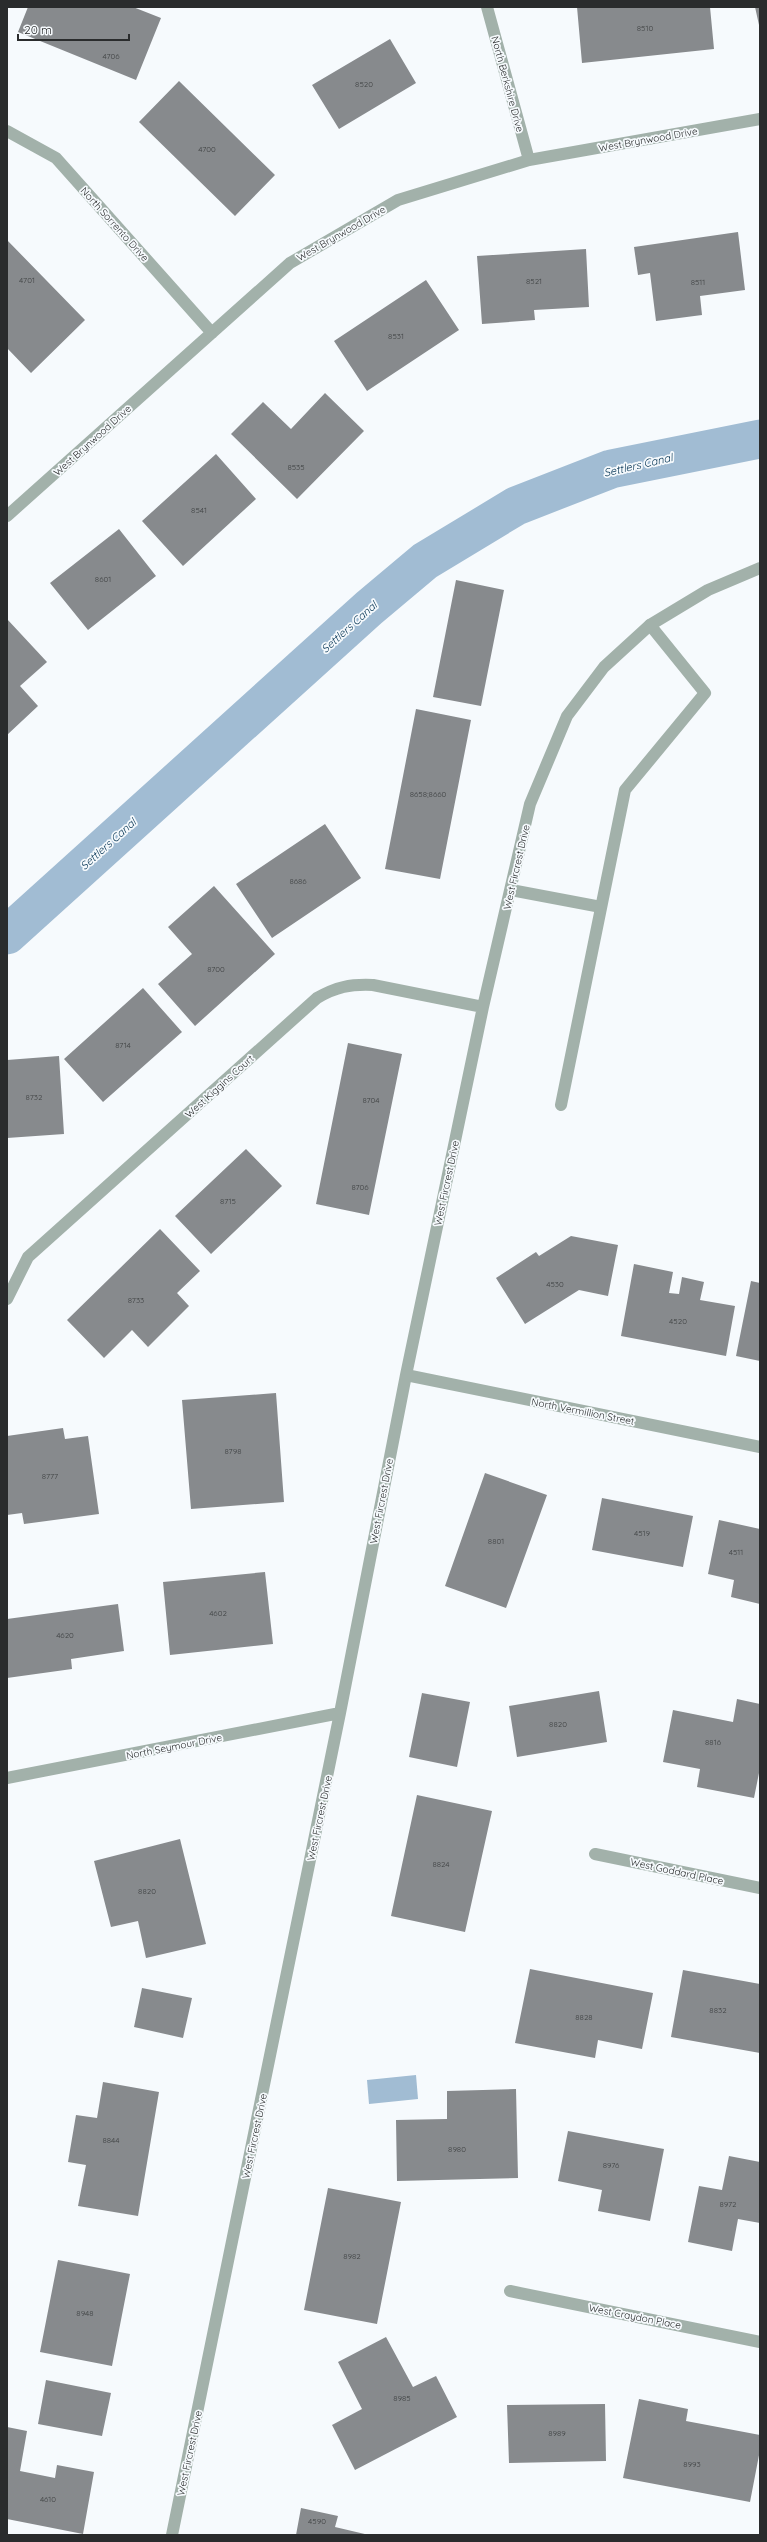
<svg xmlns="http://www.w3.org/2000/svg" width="767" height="2542" font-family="Quicksand,sans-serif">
	<rect width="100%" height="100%" fill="#f6fafd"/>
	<!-- water -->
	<path fill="#a1bcd3" d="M416 2075 418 2099 369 2104 367 2080Z"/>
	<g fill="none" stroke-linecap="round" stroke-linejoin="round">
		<!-- canal -->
		<path stroke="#a1bcd3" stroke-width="39" d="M7 935 369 608 425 561 516 506 611 469 760 439"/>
	</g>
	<!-- building -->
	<path fill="#878a8d" d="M28 7H133L161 18 136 80 18 32Z
		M577 7H710L714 49 582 63Z
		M755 7H760V25H759Z
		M390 39 416 83 339 129 312 85Z
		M179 81 275 175 235 216 139 122Z
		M738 232 745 290 700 296 702 315 656 321 650 273 638 275 634 247Z
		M7 240 85 320 31 373 7 348Z
		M586 249 589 307 534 310 535 320 482 324 477 256Z
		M426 280 459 330 367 391 334 341Z
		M325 393 364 431 297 499 231 434 263 402 291 429Z
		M216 454 256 499 183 566 142 521Z
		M119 529 156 576 88 630 50 583Z
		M456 580 504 590 481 706 433 697Z
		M7 619 47 662 20 686 38 706 7 735Z
		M416 709 471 720 440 879 385 869Z
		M325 824 361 878 272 938 236 884Z
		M214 886 275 954 195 1026 158 984 192 954 168 927Z
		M143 988 182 1032 103 1102 64 1059Z
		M348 1043 402 1054 369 1215 316 1204Z
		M59 1056 64 1134 7 1138V1060Z
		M246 1149 282 1186 211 1254 175 1216Z
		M160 1229 200 1271 177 1293 189 1306 148 1347 132 1330 104 1358 67 1320Z
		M571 1236 618 1245 608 1296 579 1290 525 1324 496 1278 536 1252 539 1256Z
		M634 1264 673 1272 669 1293 679 1294 682 1277 704 1282 700 1300 735 1306 726 1356 621 1336Z
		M751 1281 760 1283V1361L736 1356Z
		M276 1393 284 1502 191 1509 182 1400Z
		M63 1428 65 1439 88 1436 99 1514 24 1524 22 1513 7 1515V1436Z
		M485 1473 547 1495 506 1608 445 1586Z
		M602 1498 693 1516 683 1567 592 1550Z
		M719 1520 760 1529V1604L731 1597 734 1580 708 1574Z
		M265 1572 273 1644 170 1655 163 1582Z
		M118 1604 124 1651 71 1659 72 1669 7 1678V1619Z
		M599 1691 607 1742 517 1757 509 1706Z
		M422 1693 470 1702 457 1767 409 1757Z
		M737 1699 760 1704V1768L754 1798 697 1787 700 1769 663 1762 673 1710 733 1722Z
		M417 1795 492 1811 465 1932 391 1916Z
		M180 1839 206 1944 146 1958 138 1921 111 1927 94 1861Z
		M530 1969 653 1993 642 2049 598 2040 595 2058 515 2043Z
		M683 1970 760 1984V2053L671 2037Z
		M142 1988 192 1998 183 2038 134 2027Z
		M103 2082 159 2092 138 2216 78 2206 86 2165 68 2162 76 2115 97 2118Z
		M516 2089 518 2178 397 2181 396 2120 447 2119V2091Z
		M568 2131 664 2149 650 2221 598 2211 602 2190 558 2181Z
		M729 2156 760 2162V2223L738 2219 732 2251 688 2242 699 2186 722 2190Z
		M328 2188 401 2202 377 2324 304 2310Z
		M58 2260 130 2274 112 2366 40 2352Z
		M386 2337 413 2387 436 2376 457 2417 355 2470 332 2425 362 2409 338 2362Z
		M46 2380 111 2393 102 2436 38 2424Z
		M639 2399 688 2409 686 2421 760 2435V2450L750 2502 623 2478Z
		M605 2404 606 2461 509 2463 507 2405Z
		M7 2427 27 2431 20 2471 55 2478 57 2465 94 2472 83 2534 7 2519Z
		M301 2508 338 2516 335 2527 369 2535H296Z"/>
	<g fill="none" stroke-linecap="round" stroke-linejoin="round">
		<!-- lane -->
		<path stroke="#a2b1aa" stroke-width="12" d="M511 890 601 907
			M561 1105 625 790 705 693 650 625"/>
		<!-- street -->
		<path stroke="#a2b1aa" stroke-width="12" d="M487 7 529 160
			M7 131 56 158 212 333
			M7 516 290 263 398 200 529 160 760 119
			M7 1299 28 1257 317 998C336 987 350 984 373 985L483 1007
			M406 1375 760 1447
			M7 1778 340 1713
			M595 1854 760 1888
			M510 2291 760 2342
			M172 2535 340 1713 406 1375 483 1007 530 804 567 716 604 667 650 625 708 590 760 568"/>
	</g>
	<g text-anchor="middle" stroke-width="3.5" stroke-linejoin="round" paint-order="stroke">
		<!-- number labels -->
		<g font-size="8" fill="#414445">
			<text x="645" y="31">8510</text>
			<text x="111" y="59">4706</text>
			<text x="364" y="87">8520</text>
			<text x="207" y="152">4700</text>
			<text x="27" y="283">4701</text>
			<text x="534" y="284">8521</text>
			<text x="698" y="285">8511</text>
			<text x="396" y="339">8531</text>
			<text x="296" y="470">8535</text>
			<text x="199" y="513">8541</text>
			<text x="103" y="582">8601</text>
			<text x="428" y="797">8658;8660</text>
			<text x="298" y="884">8686</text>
			<text x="216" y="972">8700</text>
			<text x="123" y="1048">8714</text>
			<text x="34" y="1100">8732</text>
			<text x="371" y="1103">8704</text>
			<text x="360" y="1190">8706</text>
			<text x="228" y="1204">8715</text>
			<text x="555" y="1287">4530</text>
			<text x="136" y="1303">8733</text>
			<text x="678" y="1324">4520</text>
			<text x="233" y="1454">8798</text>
			<text x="50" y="1479">8777</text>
			<text x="642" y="1536">4519</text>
			<text x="496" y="1544">8801</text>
			<text x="736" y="1555">4511</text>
			<text x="218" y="1616">4602</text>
			<text x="65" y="1638">4620</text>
			<text x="558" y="1727">8820</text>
			<text x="713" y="1745">8816</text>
			<text x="441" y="1867">8824</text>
			<text x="147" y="1894">8820</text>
			<text x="718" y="2013">8832</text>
			<text x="584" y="2020">8828</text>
			<text x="111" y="2143">8844</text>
			<text x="457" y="2152">8980</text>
			<text x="611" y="2168">8976</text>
			<text x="728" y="2207">8972</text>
			<text x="352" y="2259">8982</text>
			<text x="85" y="2316">8948</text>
			<text x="402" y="2401">8985</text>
			<text x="557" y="2436">8989</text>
			<text x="692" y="2467">8993</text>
			<text x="48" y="2502">4610</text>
			<text x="317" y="2524">4590</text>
		</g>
		<!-- street labels -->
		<g font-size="10" fill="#2a2c2d" stroke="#f6fafd">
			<text transform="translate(508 84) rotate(75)" y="4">North Berkshire Drive</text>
			<text transform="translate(648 139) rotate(-10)" y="4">West Brynwood Drive</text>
			<text transform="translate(115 224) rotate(48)" y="4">North Sorrento Drive</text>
			<text transform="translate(341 233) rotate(-30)" y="4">West Brynwood Drive</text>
			<text transform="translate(92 440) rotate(-42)" y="4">West Brynwood Drive</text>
			<text transform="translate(516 867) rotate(-77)" y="4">West Fircrest Drive</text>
			<text transform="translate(219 1086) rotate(-42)" y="4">West Kiggins Court</text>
			<text transform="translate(446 1183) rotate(-78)" y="4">West Fircrest Drive</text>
			<text transform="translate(583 1411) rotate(11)" y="4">North Vermillion Street</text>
			<text transform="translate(381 1501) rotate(-79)" y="4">West Fircrest Drive</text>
			<text transform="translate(174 1746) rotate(-11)" y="4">North Seymour Drive</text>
			<text transform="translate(319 1818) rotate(-78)" y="4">West Fircrest Drive</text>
			<text transform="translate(677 1871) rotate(12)" y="4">West Goddard Place</text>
			<text transform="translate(254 2136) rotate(-78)" y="4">West Fircrest Drive</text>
			<text transform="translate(635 2316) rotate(11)" y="4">West Craydon Place</text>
			<text transform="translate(189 2453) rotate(-78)" y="4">West Fircrest Drive</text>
		</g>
		<!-- water labels -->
		<g font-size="11" font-style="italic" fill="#023252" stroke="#f6fafd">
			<text transform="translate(638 465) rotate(-13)" y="4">Settlers Canal</text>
			<text transform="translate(349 627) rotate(-42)" y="4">Settlers Canal</text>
			<text transform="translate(108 844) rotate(-42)" y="4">Settlers Canal</text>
		</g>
	</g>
	<!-- border -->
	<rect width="767" height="2542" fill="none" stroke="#2a2c2d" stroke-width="16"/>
	<!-- scale -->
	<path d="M18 34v6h111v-6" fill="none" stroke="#2a2c2d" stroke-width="2"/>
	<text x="24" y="34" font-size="12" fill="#2a2c2d" stroke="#f6fafd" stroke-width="3" paint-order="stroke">20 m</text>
</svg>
